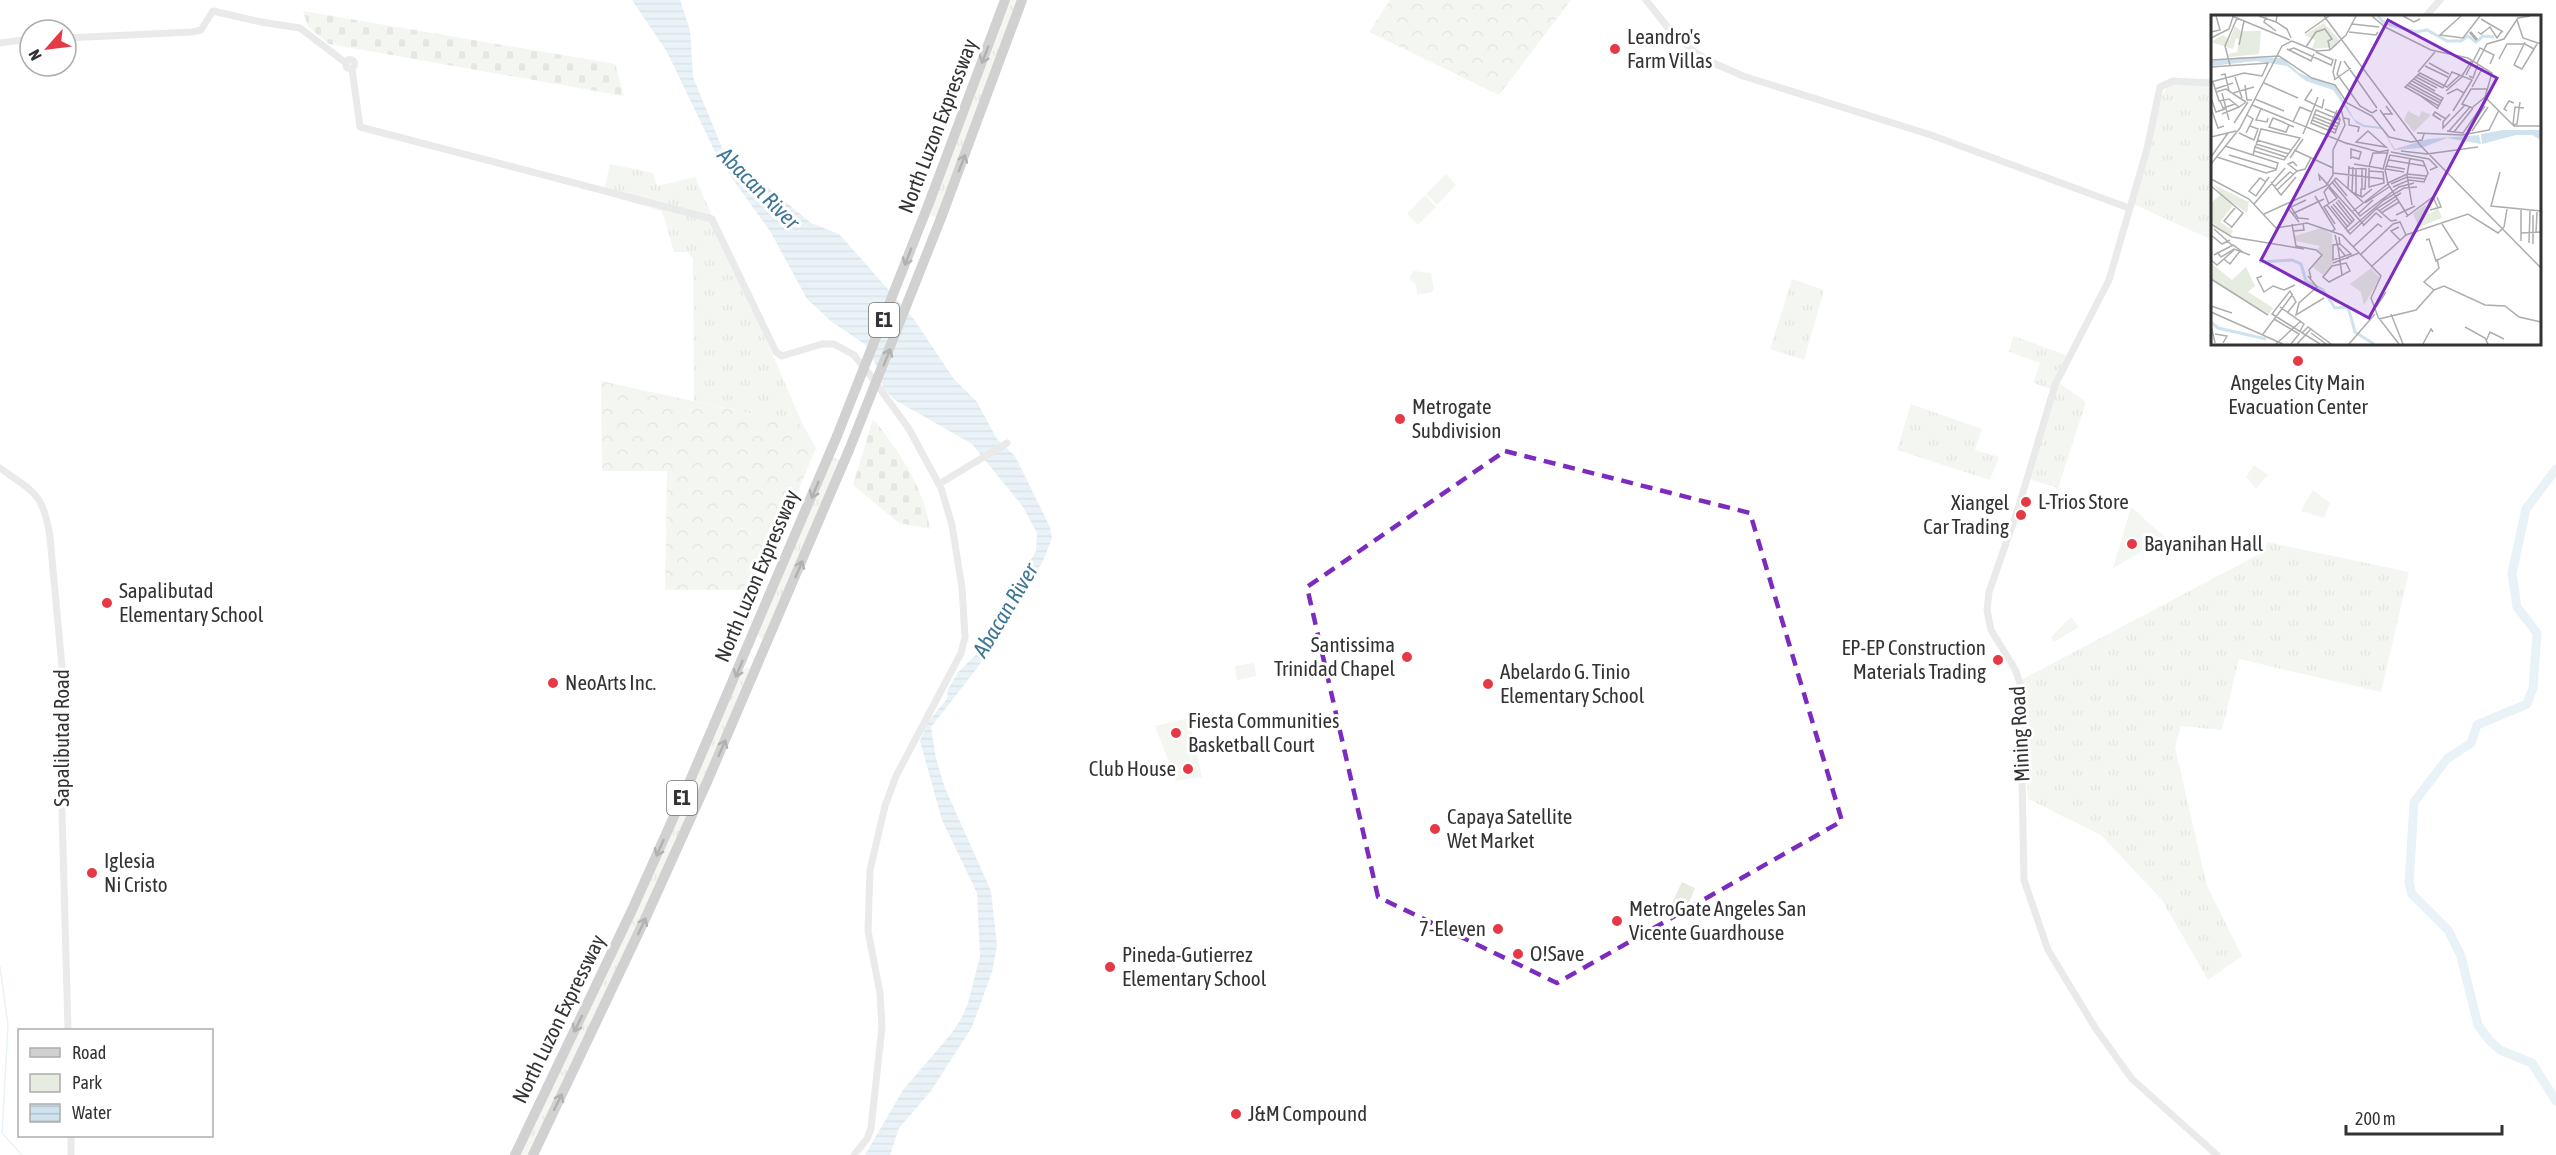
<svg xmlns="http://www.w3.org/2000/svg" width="2556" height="1155" font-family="'Asap Condensed',sans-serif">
	<defs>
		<pattern id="grass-tufts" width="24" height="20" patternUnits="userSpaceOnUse" patternTransform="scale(1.5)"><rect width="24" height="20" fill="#e6ecdf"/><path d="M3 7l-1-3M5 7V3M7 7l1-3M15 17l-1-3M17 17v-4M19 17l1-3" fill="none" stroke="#c6cbc0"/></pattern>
		<pattern id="forest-crowns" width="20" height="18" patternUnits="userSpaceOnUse" patternTransform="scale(1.5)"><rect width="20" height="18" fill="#e6ecdf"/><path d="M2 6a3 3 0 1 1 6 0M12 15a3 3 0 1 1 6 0" fill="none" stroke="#c6cbc0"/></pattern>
		<pattern id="cemetery-stones" width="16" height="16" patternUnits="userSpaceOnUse" patternTransform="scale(1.5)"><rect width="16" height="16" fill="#e6ecdf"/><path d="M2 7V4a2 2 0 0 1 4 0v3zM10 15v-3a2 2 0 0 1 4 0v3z" fill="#c6cbc0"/></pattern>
		<pattern id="water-rules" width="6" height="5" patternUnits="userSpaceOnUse" patternTransform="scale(1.5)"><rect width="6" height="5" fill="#cfe2ee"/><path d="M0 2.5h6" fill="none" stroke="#b2c2cd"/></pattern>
	</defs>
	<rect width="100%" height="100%" fill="#fff"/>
	<!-- grass -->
	<path fill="url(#grass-tufts)" d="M1008 0H1018L938 218 929 215Z
		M2176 84 2212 86V240L2133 204 2160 98 2168 86Z
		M610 164 653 173 657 186 695 177 803 425 694 401 693 259 688 252H674L662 211 603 194Z
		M1792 279 1824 290 1804 360 1770 349Z
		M2013 336 2066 355 2051 389 2033 383 2040 363 2009 352Z
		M2058 382 2086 402 2058 488 2029 479Z
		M1911 404 1982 429 1975 450 1999 457 1990 480 1897 450Z
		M833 457 841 461 762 640 758 634Z
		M2267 542 2409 572 2381 692 2239 659 2222 730 2181 726 2175 747 2207 886 2242 956 2208 980 2162 900 2101 835 2028 799 2021 680 2265 551Z
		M747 667 750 668 694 805 530 1155H519L743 670Z"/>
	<!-- forest -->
	<path fill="url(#forest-crowns)" d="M1390 0H1571L1499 95 1369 32Z
		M601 381 803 425 816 448 757 590H665L667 471H602Z"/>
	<!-- cemetery -->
	<path fill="url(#cemetery-stones)" d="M303 11 615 64 624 96 329 44 308 27Z
		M873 419C899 450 924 488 930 529L899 523 853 485Z"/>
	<!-- park -->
	<path fill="#e6ecdf" d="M1446 174 1456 185 1437 205 1426 194Z
		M1425 195 1436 207 1418 225 1407 214Z
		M1413 271 1431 273 1434 289 1432 292 1417 295 1416 285 1409 278Z
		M2254 465 2268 475 2256 489 2246 477Z
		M2313 490 2330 503 2324 518 2301 511Z
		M2131 507 2166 538 2113 568Z
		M2071 617 2079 627 2054 642 2051 637Z
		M1254 663 1256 676 1237 680 1235 666Z
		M1189 718 1202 777 1176 781 1155 726Z
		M1682 882 1695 888 1686 910 1672 903Z"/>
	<!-- water -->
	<path fill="url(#water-rules)" d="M632 0H680L690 30 693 77 723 150 811 223 839 234 872 271 913 318 954 379 977 402 997 439 1015 456 1050 527 1052 538 1043 561 978 667 931 727 936 759 945 788 991 891 997 946 992 972 972 1027 931 1091 899 1128 890 1155H865L903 1090 951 1034 961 1019 968 1003 980 956 977 893 942 820 920 741 928 722 947 699 948 689 959 671 983 648 995 620 1036 551 1037 533 1023 507 972 444 895 400 884 389 875 363 866 345 832 322 807 299 770 231 719 160 667 52Z"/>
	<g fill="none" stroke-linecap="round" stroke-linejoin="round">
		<!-- stream -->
		<path stroke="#cfe2ee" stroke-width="1.5" d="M0 967 8 1025 2 1133 22 1155"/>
		<!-- river -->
		<path stroke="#cfe2ee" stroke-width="9" d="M2556 469 2526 509 2512 573 2517 607 2537 633 2533 688 2527 704 2477 725 2471 743 2447 759 2414 802 2409 883 2412 894 2448 930 2461 956 2478 1025 2489 1040 2500 1050 2532 1063 2556 1101"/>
		<!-- tertiary -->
		<path stroke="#d0d0d0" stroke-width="7" d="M1646 0 1669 29 1696 53 1709 61 1743 76 1931 135 2129 208
			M2426 16 2440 0
			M66 38 192 32 201 30 213 11 261 22 300 28 346 63
			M0 43 30 39
			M345.5 64a4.5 4.5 0 1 1 9 0a4.5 4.5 0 1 1-9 0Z
			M352 69 360 127 712 219 776 352 782 356 822 344H834L854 355 870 375 909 429 941 488 952 525 962 588 965 637 961 653 896 776 885 806 870 870 868 931 880 993 882 1027 871 1128 867 1139 854 1155
			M2212 83 2173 81 2160 87 2147 149 2109 280 2055 385 2018 509 1989 592 1987 610 1991 630 2015 669 2020 683 2024 880 2048 950 2096 1029 2132 1079 2217 1155
			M0 468C34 493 43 492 50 537L62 667 60 740 68 1030
			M939 484 1007 443
			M71 1155V1136"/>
		<!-- motorway -->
		<path stroke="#9a9a9a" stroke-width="10" d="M929 203 1005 0
			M941 218 1022 0
			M515 1155 632 910 692 776 837 436
			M533 1155 646 917 707 782 849 450"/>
		<!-- motorway-bridge -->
		<path stroke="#9a9a9a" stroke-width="10" d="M837 436 929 203
			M849 450 941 218"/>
	</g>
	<!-- one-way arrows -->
	<defs><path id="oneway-shaft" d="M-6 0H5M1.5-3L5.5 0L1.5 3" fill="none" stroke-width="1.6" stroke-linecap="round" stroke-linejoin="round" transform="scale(1.5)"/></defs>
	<g stroke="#525252">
		<use href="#oneway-shaft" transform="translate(985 55) rotate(111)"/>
		<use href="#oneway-shaft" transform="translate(962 163) rotate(-69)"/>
		<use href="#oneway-shaft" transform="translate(908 257) rotate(111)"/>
		<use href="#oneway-shaft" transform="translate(887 357) rotate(-68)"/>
		<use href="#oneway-shaft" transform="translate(815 490) rotate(113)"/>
		<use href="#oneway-shaft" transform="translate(799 569) rotate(-67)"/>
		<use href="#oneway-shaft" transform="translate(739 669) rotate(113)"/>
		<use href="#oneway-shaft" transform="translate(722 748) rotate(-66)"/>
		<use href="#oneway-shaft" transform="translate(660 848) rotate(114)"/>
		<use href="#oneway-shaft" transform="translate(642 926) rotate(-65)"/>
		<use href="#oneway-shaft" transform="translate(578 1024) rotate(116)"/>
		<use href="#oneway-shaft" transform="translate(558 1102) rotate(-64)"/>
	</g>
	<!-- marked area -->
	<path d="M0 0H2556V1155H0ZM1505 451 1750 513 1842 821 1557 983 1378 897 1307 587Z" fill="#fff" fill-opacity=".55" fill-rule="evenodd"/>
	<path fill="none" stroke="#7b2cbf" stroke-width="4.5" stroke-dasharray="12 8" stroke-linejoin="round" d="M1505 451 1750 513 1842 821 1557 983 1378 897 1307 587Z"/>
	<!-- markers -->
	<g fill="#e63946" stroke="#fff" stroke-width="2">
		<circle cx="1615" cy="49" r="6"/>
		<circle cx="2298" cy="361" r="6"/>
		<circle cx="1400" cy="419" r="6"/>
		<circle cx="2026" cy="502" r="6"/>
		<circle cx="2021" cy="515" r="6"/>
		<circle cx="2132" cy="544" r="6"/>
		<circle cx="107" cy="603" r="6"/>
		<circle cx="1407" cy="657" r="6"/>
		<circle cx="1998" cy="660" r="6"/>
		<circle cx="553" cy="683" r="6"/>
		<circle cx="1488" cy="684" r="6"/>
		<circle cx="1176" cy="733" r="6"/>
		<circle cx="1188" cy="769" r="6"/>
		<circle cx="1435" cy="829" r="6"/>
		<circle cx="92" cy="873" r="6"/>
		<circle cx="1617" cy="921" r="6"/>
		<circle cx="1498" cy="929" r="6"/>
		<circle cx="1518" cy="954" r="6"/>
		<circle cx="1110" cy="967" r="6"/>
		<circle cx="1236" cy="1114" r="6"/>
	</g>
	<g text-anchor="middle" stroke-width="6" stroke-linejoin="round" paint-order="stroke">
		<!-- shield labels -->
		<g fill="#fff" stroke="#707070" stroke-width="1.5">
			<rect x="869" y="303" width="30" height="34" rx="4.5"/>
			<rect x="667" y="781" width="30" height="34" rx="4.5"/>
		</g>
		<g font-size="20" font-weight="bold" fill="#333">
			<text x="884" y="327">E1</text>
			<text x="682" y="805">E1</text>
		</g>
		<!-- poi labels -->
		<g font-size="21" fill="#333" stroke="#fff" text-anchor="start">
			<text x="1627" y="44">Leandro's<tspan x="1627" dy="24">Farm Villas</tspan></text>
			<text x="2298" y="390" text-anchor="middle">Angeles City Main<tspan x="2298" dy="24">Evacuation Center</tspan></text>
			<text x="1412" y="414">Metrogate<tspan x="1412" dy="24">Subdivision</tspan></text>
			<text x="2038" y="509">L-Trios Store</text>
			<text x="2009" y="510" text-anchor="end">Xiangel<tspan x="2009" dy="24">Car Trading</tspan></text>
			<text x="2144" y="551">Bayanihan Hall</text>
			<text x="119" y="598">Sapalibutad<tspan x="119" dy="24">Elementary School</tspan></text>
			<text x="1395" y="652" text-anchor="end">Santissima<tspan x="1395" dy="24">Trinidad Chapel</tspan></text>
			<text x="1986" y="655" text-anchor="end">EP-EP Construction<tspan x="1986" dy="24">Materials Trading</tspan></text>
			<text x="1500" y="679">Abelardo G. Tinio<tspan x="1500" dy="24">Elementary School</tspan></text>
			<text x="565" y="690">NeoArts Inc.</text>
			<text x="1188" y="728">Fiesta Communities<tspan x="1188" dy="24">Basketball Court</tspan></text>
			<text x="1176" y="776" text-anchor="end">Club House</text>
			<text x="1447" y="824">Capaya Satellite<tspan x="1447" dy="24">Wet Market</tspan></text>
			<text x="104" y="868">Iglesia<tspan x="104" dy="24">Ni Cristo</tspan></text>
			<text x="1629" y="916">MetroGate Angeles San<tspan x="1629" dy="24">Vicente Guardhouse</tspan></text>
			<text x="1486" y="936" text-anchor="end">7-Eleven</text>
			<text x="1530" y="961">O!Save</text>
			<text x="1122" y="962">Pineda-Gutierrez<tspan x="1122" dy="24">Elementary School</tspan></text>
			<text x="1248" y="1121">J&amp;M Compound</text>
		</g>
		<!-- street labels -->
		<g font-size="21" fill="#333" stroke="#fff">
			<text transform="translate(938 126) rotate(-69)" y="7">North Luzon Expressway</text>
			<text transform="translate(757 576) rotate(-67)" y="7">North Luzon Expressway</text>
			<text transform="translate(2020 734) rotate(-93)" y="7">Mining Road</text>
			<text transform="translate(62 738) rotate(-90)" y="7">Sapalibutad Road</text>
			<text transform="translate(559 1019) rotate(-64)" y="7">North Luzon Expressway</text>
		</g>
		<!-- water labels -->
		<g font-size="22" font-style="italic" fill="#3f7597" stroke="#fff">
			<text transform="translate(759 188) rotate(45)" y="8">Abacan River</text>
			<text transform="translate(1005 610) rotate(-59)" y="8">Abacan River</text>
		</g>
	</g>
	<!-- overview -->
	<g transform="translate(2211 15)">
		<rect width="330" height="330" fill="#fff"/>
		<path d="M113 8 129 26 124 32 101 34 104 25 93 20ZM24 11 30 16H50L48 39 18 42 17 39 26 37 29 24 25 23 22 34 0 27 12 20 19 25ZM3 170 38 187 36 198 23 189 9 207 22 216 19 220 0 207V188L10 179ZM110 213 121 219 122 249 112 260 102 252 112 240 106 235 109 231 84 226V221ZM160 253 169 263 153 290 150 277 139 269Z" fill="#e6ecdf"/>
		<path d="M197 96 208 102 211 96 220 100 203 117 193 105ZM214 190 219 199 227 193 231 203 208 212 202 199Z" fill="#e6ecdf"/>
		<path d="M0 248 21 265 35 252 44 271 37 277 62 293 58 299 0 264Z" fill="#e6ecdf"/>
		<path d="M29 42 71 43 88 58 124 71 143 104 153 110 170 112 184 134 217 124 268 120 270 129 236 123 210 133 183 135 171 114 153 112 145 108 122 75 95 66 76 51 45 46 0 51V46ZM292 115H330V125L321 120H305L271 129 270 119Z" fill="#cfe2ee"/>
		<path fill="none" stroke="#cfe2ee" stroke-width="3" d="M167 1 173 8 205 17 216 15 236 26H250L257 21 265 27 272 21 283 22M48 247 81 245 90 249 95 266 112 275 124 293 137 292 144 317 163 329M0 307 7 313 55 324"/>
		<path fill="none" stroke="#adadad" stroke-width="1.5" d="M21 1 79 25M48 1 65 7M66 1 65 7 76 14 80 23M113 1 209 130 330 253M161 1 174 12 220 35 257 43 281 58 274 82 262 92M192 1 203 7 209 4M250 1 229 20 252 23 269 1M55 2 53 7 65 16M270 4 292 17M306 5 312 23 330 29M141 9 168 12M0 17 9 15 5 1M138 17 165 20 167 17M260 17 266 24 265 25 259 18ZM267 17 270 19 279 12 286 23 291 16M94 18 118 1M0 23 18 14 22 2M81 26 105 36 119 35 135 20 145 1M28 30 33 6M95 32 105 17 114 14 121 24 117 26 119 35M76 34 100 46 103 39M77 35 83 33 120 50M105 37 122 45 120 51M288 44 296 29H314L323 34M0 45 68 41 101 63 124 70 136 88 161 101 178 122 200 127 211 125 213 119M130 46 126 59 149 91 161 98 166 95M133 46 166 93M218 48 238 59M266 48 276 29 293 24 307 3 319 1M19 50 14 31 26 3M303 50 311 54 326 29M303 50 314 27M214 51 237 62M0 52 57 48 51 61M207 57 224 37M10 60 14 59 18 76M207 60 232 73M255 60 269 33 283 40 279 49M251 61 261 45M258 61 262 63 267 49M24 62 31 83M205 62 226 73M124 64 122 57 125 44M203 64 224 76M123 65 140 53M201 66 232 83 226 94M0 67 33 58 51 61M2 67 8 86 18 84 28 92 35 87M53 68 87 83M198 68 231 86M34 70 36 85H41M196 70 229 88M261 72 272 52M232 73 241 57 261 65 242 96M4 74 22 68M101 74 94 85 111 93 113 84M235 76 252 61M5 77 15 74 35 87M11 78 18 105M22 78 43 72M207 79 226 93M236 79 246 74 253 78M274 82 303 111H330M0 83 5 97 14 94M44 84 73 96M9 86 12 93 24 89M41 90 137 129M228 91 194 72 209 58 236 72 249 60M0 93 7 113 13 111M262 93 251 89 260 74H276M50 94 45 105 56 107 57 103M114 94 127 99 129 105M105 95 129 105 124 118 100 108ZM169 95 184 116M296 96 293 94 298 86 303 88M11 99 28 92M103 99 129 109M172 99H181L175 91M239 99 232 107V113L254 90M102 102 127 112M133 103 138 104V110L148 112 147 117M101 105 126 115M230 105 222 100 224 97 235 104M82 107 89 92 101 97M23 108 37 87M78 110 75 117 58 112 62 103 72 107 78 110 83 112M302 110 306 109 309 87M302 110 304 92 313 93M258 114 274 91M117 116 126 95M157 116 175 132 145 127ZM236 116 252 118 271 91M238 116 259 92M261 116 277 92M243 117 262 93M28 118 43 125 47 114 39 111M35 118 42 104 36 100M206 118 251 120 278 115 288 95M92 119 107 82M0 122 25 116M46 125 80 135M135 128 168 137 178 135M45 129 78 139M44 132 75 142M83 135 122 153M190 136 216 139 267 132M180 137 218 144 226 152 219 155M18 140 65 154M42 140 44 132 45 130 50 114 89 123 73 145 43 136M0 142 17 118M6 142 55 158 65 155 67 148 14 131M79 143 92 124M199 143 196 160 201 190M140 144V134L150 137 148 144 141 142M178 145 214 151M0 149 29 113 71 31 81 26M143 149 168 153M176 151 194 154M158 152 162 138H177M138 153 155 154 154 174H150V181M168 153 172 154 177 136M175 154 193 157M86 156 94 154 100 143M158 156 172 157 173 168 158 172V153M289 157 280 191 330 196M122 158 173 164M0 164 38 184 65 213 96 208 131 220 170 261 160 283 167 302 188 329M123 165 136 181M109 166 108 160 153 210M55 167 49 163 38 176 45 181 58 162M60 167 66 175 86 156 77 149 82 147 86 151M121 167 149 201 188 172 203 168M177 168 196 159 215 161M180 169 196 162 214 164M0 171 32 198 20 213M63 172 79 157 82 159M182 172 198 165 213 167 217 158 212 146 179 140 174 155 177 169 197 201M118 173 126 183 113 192 124 209M151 173V154M137 174 138 151M66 175 70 180 85 162M141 177 151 182 161 174M141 177 142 152M145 179V153M104 181 124 214 120 217M95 185 80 192 87 203 98 204M127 185 143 205 134 214M125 187 141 207M80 188 77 193 88 207M154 188 178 172M43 189 74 153M118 189 113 177 125 163 152 187M122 189 139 209M116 190 139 219 165 194 190 178M120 191 137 212M165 193 180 206 186 205M219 195 230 192 226 182M142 196 177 169M168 196 186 184M170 198 188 187M53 199 115 171 122 160V135L134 110 130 94M81 199 113 184M147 199 162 185M185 200 204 191M195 202 222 182 227 193M0 209 21 222 93 234M81 209 85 231 105 235 111 240 98 255 100 263M152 211 165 198 171 203M21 212 13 206 24 193M188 212 180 216 189 225M3 214 22 231M82 216 93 215 92 208M136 217 173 185 193 173 206 172M310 218 330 217M325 218 326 197M0 220 11 229 19 225M124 220 127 232 137 244M128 222 129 229 122 230V245L140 239 129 229M215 225 218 224 225 246 247 234 231 209M310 226V195M318 228 319 196M322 229V200M127 232 131 260M142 232 167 209 171 212M6 237 10 242 23 234 39 240M3 240 22 230 33 238M149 240 182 209 189 207 195 220M13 244 19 249 29 236M0 245 6 250 23 235M122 248 148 238M135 248 139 256 118 267 112 262 121 251ZM160 252 195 220 257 199 287 218 293 212 296 194M51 261 46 263 53 277 62 271 73 275 84 270M97 261 106 272 88 288 85 300 113 283M0 264 57 300M223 275 213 267 228 253 226 244M0 291 21 298M69 292 93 309 89 316M165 292 175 277M0 297 72 329M77 297 85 287 79 276 61 299 109 329M180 299 192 329M63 304 88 319 80 329M168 304 205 295 223 275 233 271 274 290 294 291 308 302 330 307M0 310 4 328M254 312 274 323 277 329M91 318 97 312 120 329M100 318 115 329M4 319 16 321 12 328M52 319 82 279M275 326 279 317 293 324M65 329 90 306M86 329 100 314M138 329 164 299M212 329 220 314 222 317"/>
		<path fill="#7b2cbf" fill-opacity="0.15" stroke="#7b2cbf" stroke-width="3" d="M177 5 286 63 158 303 50 245Z"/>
		<rect width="330" height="330" fill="none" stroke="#333" stroke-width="3"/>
	</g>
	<!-- legend -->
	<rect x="18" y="1029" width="195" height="108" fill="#ffffff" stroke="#adadad" stroke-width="1.5"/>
	<rect x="30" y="1048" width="30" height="9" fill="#d0d0d0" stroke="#adadad" stroke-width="1.5"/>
	<text x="72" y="1059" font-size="18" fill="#333333">Road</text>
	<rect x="30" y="1074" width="30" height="18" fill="#e6ecdf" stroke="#adadad" stroke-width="1.5"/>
	<text x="72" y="1089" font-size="18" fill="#333333">Park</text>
	<rect x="30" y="1104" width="30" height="18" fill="url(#water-rules)" stroke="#adadad" stroke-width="1.5"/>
	<text x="72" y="1119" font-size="18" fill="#333333">Water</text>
	<!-- north arrow -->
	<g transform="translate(48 48) rotate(242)"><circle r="28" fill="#ffffff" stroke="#adadad" stroke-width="1.5"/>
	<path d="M0-4.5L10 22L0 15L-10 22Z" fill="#e63946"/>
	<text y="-9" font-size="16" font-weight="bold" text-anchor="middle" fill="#333333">N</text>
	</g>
	<!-- scale -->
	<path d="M2346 1125v9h156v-9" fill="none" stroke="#333333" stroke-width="3"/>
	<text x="2355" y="1125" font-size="18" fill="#333333" stroke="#ffffff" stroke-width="4.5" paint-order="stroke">200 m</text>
</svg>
